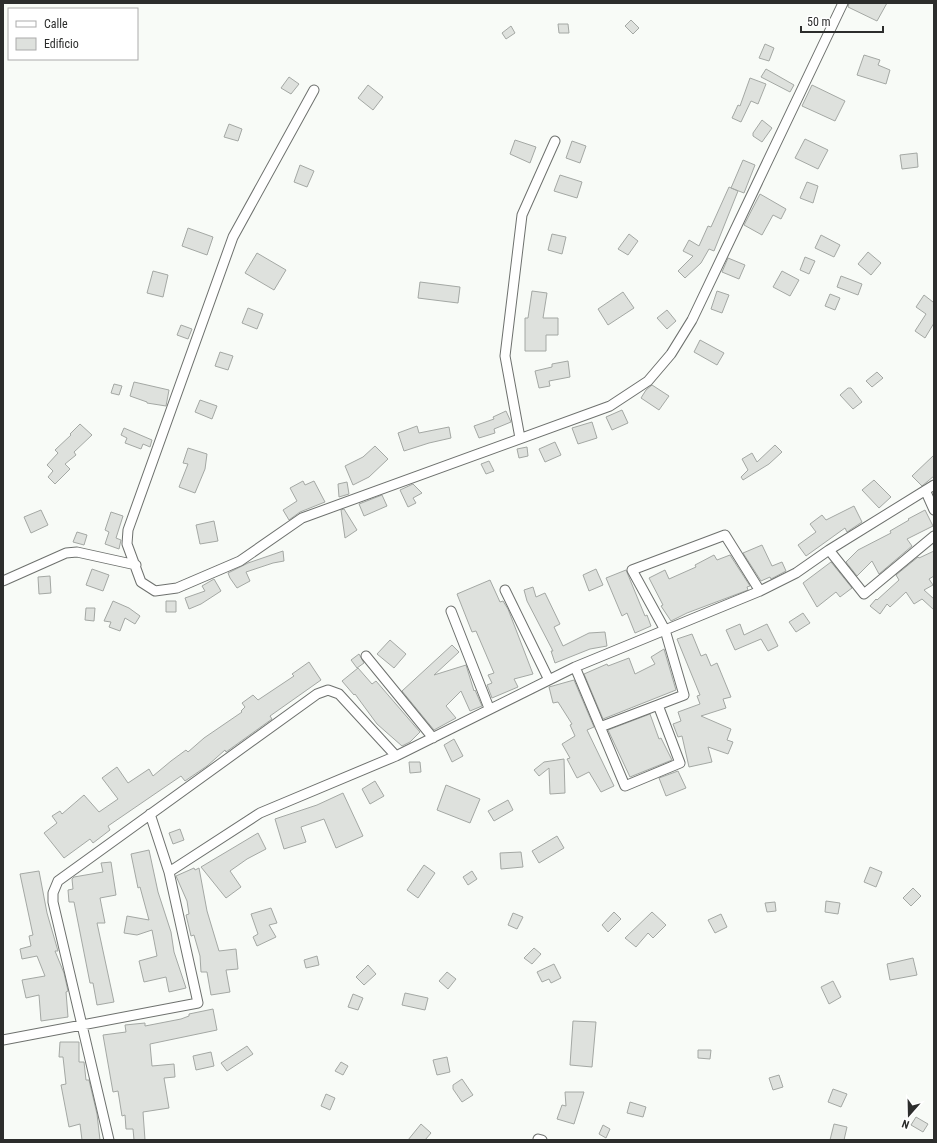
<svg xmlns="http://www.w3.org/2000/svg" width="937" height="1143" font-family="'Roboto Condensed',sans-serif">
	<rect width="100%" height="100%" fill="#f8fbf7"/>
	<!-- building -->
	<path fill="#dee1dd" stroke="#a4a8a4" d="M849 3H887L877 21 848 7Z
		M631 20 639 28 633 34 625 26Z
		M558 24H568L569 33H559Z
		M511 26 515 33 506 39 502 33Z
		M765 44 774 48 769 61 759 58Z
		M864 55 880 60 878 65 890 70 886 84 857 75Z
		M766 69 794 85 790 92 761 77Z
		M289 77 299 84 291 94 281 88Z
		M750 78 766 84 758 104 751 101 741 122 732 118 738 105 740 106Z
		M368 85 383 97 373 110 358 98Z
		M812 85 845 101 835 121 802 106Z
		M762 120 772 128 762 142 753 136V133Z
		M229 124 242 129 238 141 224 137Z
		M805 139 828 150 818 169 795 158Z
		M515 140 536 147 530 163 510 154Z
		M572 141 586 146 580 163 566 158Z
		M917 153 918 167 902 169 900 155Z
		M743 160 755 165 744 193 731 188Z
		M300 165 314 171 307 187 294 182Z
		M560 175 582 182 577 198 554 191Z
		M807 182 818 186 813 203 800 198Z
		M729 187 738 191 714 251 709 249 701 263 685 278 678 271 693 256 683 251 689 240 699 246 708 226 711 227Z
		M760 194 786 209 781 219 773 215 762 235 744 225Z
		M188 228 213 237 207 255 182 246Z
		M552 234 566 237 562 254 548 250Z
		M629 234 638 241 628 255 618 249Z
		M821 235 840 245 834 257 815 248Z
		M868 252 881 263 871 275 858 264Z
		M257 253 286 270 274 290 245 273Z
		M805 257 815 261 809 274 800 270Z
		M728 258 745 265 739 279 722 272Z
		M153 271 168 275 163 297 147 293Z
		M782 271 799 280 790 296 773 287Z
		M841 276 862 284 858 295 837 287Z
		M420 282 460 287 458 303 418 298Z
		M532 291 547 293 543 318H558V335H546V351H525V318H528Z
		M717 291 729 295 722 313 711 309Z
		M623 292 634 308 608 325 598 309Z
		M830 294 840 298 835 310 825 306Z
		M924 295 933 302 934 300V323L925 338 915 331 926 314 916 307Z
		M248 308 263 314 257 329 242 323Z
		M667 310 676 321 667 329 657 318Z
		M181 325 192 329 188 339 177 335Z
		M700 340 724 353 717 365 694 352Z
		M220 352 233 356 228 370 215 366Z
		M568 361 570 377 549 381 550 386 539 388 535 371 552 367V364Z
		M877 372 883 378 872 387 866 381Z
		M134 382 169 390 166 406 147 403V402L130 396Z
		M114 384 122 386 119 395 111 393Z
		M652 385 669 396 659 410 641 398 646 390Z
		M848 388H851L862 402 853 409 840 395Z
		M200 400 217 406 212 419 195 412Z
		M622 410 628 423 612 430 606 417Z
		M506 411 511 422 494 429 495 433 479 438 474 426 494 419 493 417Z
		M592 422 597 438 578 444 572 428Z
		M80 424 92 435 74 452 76 455 65 464 70 469 55 484 48 477 53 471 47 465 58 453 55 450 71 435 70 434Z
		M417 426 419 433 449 427 451 438 429 443 404 451 398 433Z
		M124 428 152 440 150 447 143 444 141 449 125 443 127 438 121 435Z
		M555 442 561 455 545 462 539 449Z
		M775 445 782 452 769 464 743 480 741 477 748 470 742 459 752 453 757 462Z
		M375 446 388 459 369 477 353 485 345 466 363 457Z
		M527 447 528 456 519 458 517 449Z
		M188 448 207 454 205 469 195 493 179 487 188 464 183 463Z
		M934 455V476L922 486 912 476Z
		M489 461 494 471 486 474 481 464Z
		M874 480 891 497 879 508 862 490Z
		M303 481 305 485 314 481 325 502 300 512 289 520 283 510 297 501 290 488Z
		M347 482 349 494 339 497 338 484Z
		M413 484 422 493 413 498 416 503 408 507 400 490Z
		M382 495 387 506 364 516 359 504Z
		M854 506 862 522 847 532 845 528 806 556 798 545 816 532 810 524 822 515 826 520Z
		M344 509 357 530 345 538 341 510Z
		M41 510 48 525 31 533 24 517Z
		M925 510 933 526 907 539 912 546 879 574 872 561 857 576 846 562 858 550 891 533 890 531 909 520 908 519Z
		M111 512 123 516 116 538 121 540 119 549 105 544 109 532 105 530Z
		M214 521 218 541 200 544 196 525Z
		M77 532 87 535 84 545 73 542Z
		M762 545 772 566 782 562 786 571 771 579 770 577 761 581 743 553Z
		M283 551 284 561 273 563 246 572 250 581 237 588 230 578 228 573 248 563Z
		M934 551V576L929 579 933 585 924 590 934 599V610L922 599 914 604 906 592 890 607 887 604 880 614 870 606 876 599 877 600 899 580 896 575 918 557 919 558Z
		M714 555 717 560 730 555 750 586 747 587 748 590 687 613 671 621 661 606 663 605 649 578 665 570 669 579 696 567 695 565Z
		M831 562 852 588 840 597 836 592 817 607 803 583Z
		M92 569 109 575 103 591 86 585Z
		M596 569 603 585 589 591 583 575Z
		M626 570 645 616 647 615 651 626 635 633 627 613 622 616 606 578Z
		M50 576 51 593 39 594 38 577Z
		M214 579 221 591 201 604 189 609 185 598 205 591 202 586Z
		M490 580 500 602 503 601 508 609 533 674 514 679 518 687 492 698 487 685 492 683 488 675 494 673 476 631 472 632 457 594Z
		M533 587 536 597 545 593 560 624 554 627 563 646 589 633 605 632 607 646 590 649 555 663 551 651H553L527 601 524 590Z
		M113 601 129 608 140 616 135 624 125 618 120 631 109 627 111 622 104 621Z
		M166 601H176V612H166Z
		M86 608H95L94 621 85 620Z
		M803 613 810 623 796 632 789 622Z
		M740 624 744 635 767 624 778 646 768 651 761 639 735 650 726 630Z
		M692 634 701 656 706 654 711 666 717 663 731 697 723 699 726 708 701 716 731 729 727 740 733 742 728 754 708 747 712 762 689 767 682 736 678 737 673 724 681 721 678 712 700 704 697 696 700 695 677 639Z
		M390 640 406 654 394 668 377 654Z
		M452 645 459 652 434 675 466 665 474 691 475 690 482 706 470 711 461 691 446 706 456 718 434 730 402 691Z
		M664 649 676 690 603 719 584 674 607 664 608 666 629 658 635 674 655 664 651 657Z
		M359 654 364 663 357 668 351 660Z
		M309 662 321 680 270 716 272 719 226 752 225 750 207 766 185 781 181 776 108 826 110 830 93 843 90 839 64 858 44 833 57 823 52 816 60 811 62 814 84 795 99 812 118 799 102 778 117 767 128 783 149 769 153 776 171 761 186 750 188 752 204 738 242 712 241 711 245 707 242 703 253 695 258 700 294 676 292 674Z
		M358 668 372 684 376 681 420 732 410 742 402 746 377 724 355 694 354 695 342 681Z
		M574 680 594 727 587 730 614 786 601 792 589 772 577 778 567 759 570 758 562 744 575 736 570 725 572 724 558 702 553 703 549 687Z
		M650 714 659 739 661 738 672 760 630 777 608 730Z
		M454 739 463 756 452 762 444 745Z
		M564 759 565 793 550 794 549 768 539 776 534 770 544 762Z
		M409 762H420L421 772 410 773Z
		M678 771 686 788 666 796 659 778Z
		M375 781 384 796 370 804 362 789Z
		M446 785 480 799 470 823 437 810Z
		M343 793 363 836 336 848 324 819 301 827 306 842 284 849 275 819 317 805Z
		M508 800 513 810 494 821 488 811Z
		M180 829 184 840 173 844 169 833Z
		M258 833 266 849 247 859 230 871 241 887 226 898 201 867Z
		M557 836 564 848 539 863 532 851Z
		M149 850 158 892 171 932 174 952 186 988 169 992 166 977 144 982 139 961 157 956 152 930 137 935 124 933 127 916 149 920 140 887 138 888 131 854Z
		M521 852 523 867 501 869 500 853Z
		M111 862 116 895 100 898 105 923H97L114 1002 97 1005 93 983H90L74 902H69L68 890 73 889 72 879 74 877 103 872 101 863Z
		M424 865 435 873 418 898 407 890Z
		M870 867 882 872 876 887 864 882Z
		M194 868 195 870 199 868 207 911 219 951 236 949 238 969 226 970 230 992 211 995 207 972H201L200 956 194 935 191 936 186 915 189 914 187 901 176 876Z
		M39 871 47 913 58 951H55L64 973 68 991 66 992 68 1017 41 1021 39 995 26 998 22 980 45 976 37 956 22 959 20 949 31 946 29 936 33 935 20 874Z
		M472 871 477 879 468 885 463 877Z
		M913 888 921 896 911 906 903 898Z
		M826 901 840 903 838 914 825 912Z
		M775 902 776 911 767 912 765 903Z
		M271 908 277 923 269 925 276 937 257 946 253 937 258 934 251 914Z
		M614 912 621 919 608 932 602 925Z
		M652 912 666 925 653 938 648 933 636 947 625 938Z
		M513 913 523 917 517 929 508 925Z
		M721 914 727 927 715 933 708 920Z
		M534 948 541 954 532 964 524 958Z
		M317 956 319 965 306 968 304 960Z
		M913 958 917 975 890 980 887 964Z
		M554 964 561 978 551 983 549 979 542 982 537 972Z
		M368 965 376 974 364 985 356 977Z
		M447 972 456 979 448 989 439 981Z
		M833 981 841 997 829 1004 821 987Z
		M405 993 428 998 425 1010 402 1005Z
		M353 994 363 998 358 1010 348 1007Z
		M213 1009 217 1030 150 1044 152 1066 174 1064 175 1077 164 1078 169 1108 143 1112 145 1140H134L133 1129H126L125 1115 122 1116 118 1091 113 1092 103 1035 126 1032 125 1025 145 1023V1026L181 1019 189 1016V1014Z
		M573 1021 596 1022 592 1067 570 1065Z
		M60 1042H79V1062H84L86 1080H89L97 1114 100 1140H82L80 1124 69 1127 61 1085 66 1084 63 1057H59Z
		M247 1046 253 1054 227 1071 221 1063Z
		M698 1050H711L710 1059 698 1058Z
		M211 1052 214 1066 196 1070 193 1056Z
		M447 1057 450 1072 437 1075 433 1060Z
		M341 1062 348 1066 343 1075 335 1071Z
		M779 1075 783 1087 773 1090 769 1078Z
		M462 1079 473 1095 462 1102 453 1089V1085Z
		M833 1089 847 1094 841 1107 828 1102Z
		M565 1092H584L574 1124 557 1119 562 1105 566 1106Z
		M326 1094 335 1098 330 1110 321 1106Z
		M630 1102 646 1107 643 1117 627 1113Z
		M916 1117 928 1124 923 1132 911 1125Z
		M421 1124 431 1133 425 1140H408Z
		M834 1124 847 1127 844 1140H830Z
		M603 1125 610 1129 606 1138 599 1134Z"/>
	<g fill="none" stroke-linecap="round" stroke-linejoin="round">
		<!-- minor casing -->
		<g stroke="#6e716e" stroke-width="11">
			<path id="minor" d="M314 90 233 237 128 530 127 544 141 582 155 591 177 588 240 561 302 518 610 406 648 381 671 354 692 320 843 3
				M520 438 505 356 522 215 555 141
				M926 492 934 510
				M829 550 864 594 934 536
				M3 581 66 553 77 552 136 565
				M505 590 549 680
				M451 611 489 708
				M366 656 433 738
				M575 667 625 786 680 763 658 705 684 695 665 630 632 570 725 535 760 591
				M600 727 658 705
				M169 872 260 813 396 756 575 667 760 591 796 573 829 550 934 485
				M3 1040 198 1003 169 872 150 814
				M538 1139 542 1140
				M109 1140 53 902V893L58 881 317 694 328 690 339 694 396 756"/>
		</g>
		<!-- minor -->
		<use href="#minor" stroke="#fff" stroke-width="9"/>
	</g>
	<!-- border -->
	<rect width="937" height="1143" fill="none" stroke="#2c2d2c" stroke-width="8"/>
	<!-- legend -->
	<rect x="8" y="8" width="130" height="52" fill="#ffffff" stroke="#ababab"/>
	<rect x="16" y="21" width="20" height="6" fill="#ffffff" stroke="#ababab"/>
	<text x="44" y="28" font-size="12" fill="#2c2d2c">Calle</text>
	<rect x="16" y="38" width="20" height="12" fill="#dee1dd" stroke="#ababab"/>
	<text x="44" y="48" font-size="12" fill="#2c2d2c">Edificio</text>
	<!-- north arrow -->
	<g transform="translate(909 1115) rotate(200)" stroke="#ffffff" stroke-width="3" paint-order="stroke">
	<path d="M0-3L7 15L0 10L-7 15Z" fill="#2c2d2c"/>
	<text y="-6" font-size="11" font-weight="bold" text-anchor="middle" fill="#2c2d2c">N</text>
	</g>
	<!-- scale -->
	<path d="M801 26v6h82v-6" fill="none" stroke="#2c2d2c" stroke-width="2"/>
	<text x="807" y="26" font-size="12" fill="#2c2d2c" stroke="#ffffff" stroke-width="3" paint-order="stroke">50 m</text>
</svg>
